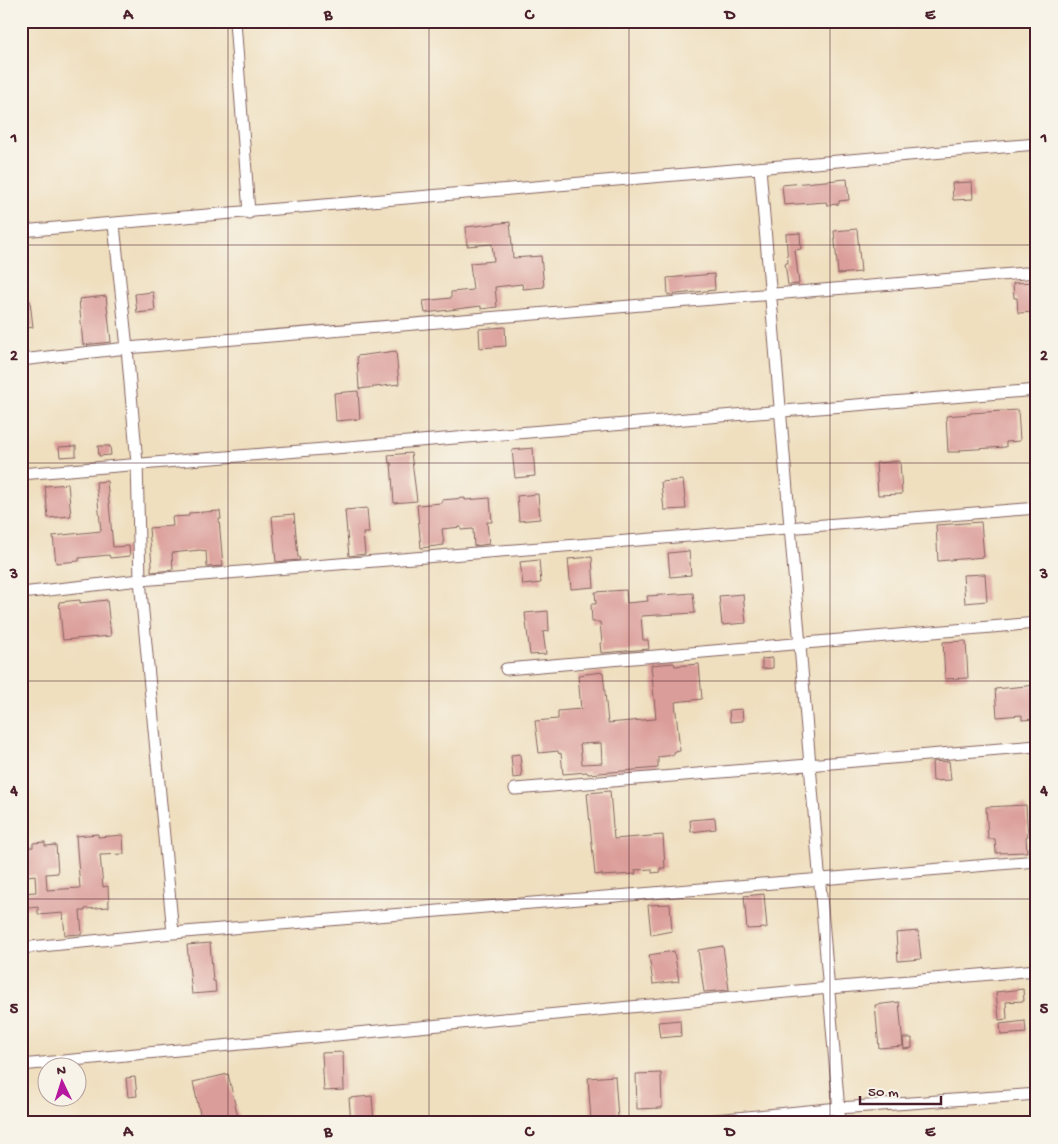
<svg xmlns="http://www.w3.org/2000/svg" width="1058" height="1144" font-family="'Gochi Hand',sans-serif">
	<rect width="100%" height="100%" fill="#f7f3e8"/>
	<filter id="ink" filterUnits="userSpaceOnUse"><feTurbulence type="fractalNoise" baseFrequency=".02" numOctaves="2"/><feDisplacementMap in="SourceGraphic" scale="10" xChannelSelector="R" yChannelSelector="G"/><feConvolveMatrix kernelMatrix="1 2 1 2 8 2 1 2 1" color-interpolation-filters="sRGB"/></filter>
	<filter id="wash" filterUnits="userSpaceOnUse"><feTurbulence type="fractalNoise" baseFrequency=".0096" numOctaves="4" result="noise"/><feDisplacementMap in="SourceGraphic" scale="20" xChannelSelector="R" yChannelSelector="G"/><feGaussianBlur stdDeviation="1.12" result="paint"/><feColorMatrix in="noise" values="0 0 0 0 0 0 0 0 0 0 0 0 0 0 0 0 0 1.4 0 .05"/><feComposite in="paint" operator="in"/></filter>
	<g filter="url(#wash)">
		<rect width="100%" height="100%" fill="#efdfbf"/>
		<g id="blocks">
			<!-- building -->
			<path fill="#db9d99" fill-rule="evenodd" d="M847 179 849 200 839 201V204L827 205 826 202 784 205 782 185Z
				M972 182 973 199 953 200 952 183Z
				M510 222 513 258 541 256 544 287 523 289 522 284 495 287 497 307 481 309V306L425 313 423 301 451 298V292L473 290 470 263 494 261 492 244 467 246 466 227Z
				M857 229 861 272 838 274 834 231Z
				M800 233 801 249 795 250 799 284 788 285 785 263H788L786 234Z
				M714 274 715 290 668 295 667 278Z
				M1037 282V312L1018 313 1017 298H1014L1013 283Z
				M153 292 155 311 137 313 135 294Z
				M106 296 111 342 83 345 79 299Z
				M30 301 33 327 21 329V302Z
				M505 327 506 346 480 348 479 329Z
				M396 351 399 384 359 389 357 356Z
				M358 391 360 419 336 421 334 393Z
				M1018 410 1020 441 1006 442V447L960 450V452H948L946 416 970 414V413Z
				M76 446V456L60 457 59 447Z
				M98 446H110L111 455 99 456Z
				M533 448 535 476 515 478 512 450Z
				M411 453 417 501 394 503 391 463H389L388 455Z
				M900 461 902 494 878 495 876 463Z
				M683 480 686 509 664 510 661 482Z
				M107 481 113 547 129 546 130 556 110 558 109 555 79 558V561L56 563 53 536 101 531 96 482Z
				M68 484 71 516 48 518 45 486Z
				M538 494 540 519 519 521 517 496Z
				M465 498V500L490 498 492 522H487L489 544 474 546 473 529 461 530V527L442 529 444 545 421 548 417 505 442 503V500Z
				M367 508 369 533H363L365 554 349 556 345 510Z
				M220 511 221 519H219L223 566 207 567 206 551 200 550 172 553 173 570 151 572V566H152L149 528 173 526 172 517 189 516V513Z
				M294 514 298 557H299L300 560 276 562 272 516Z
				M981 522 984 557 938 561 936 525Z
				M689 551 691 575 670 577 668 553Z
				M592 557 594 587 571 589 568 559Z
				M539 560 541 583 523 585 520 562Z
				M985 574 987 601 965 603 963 575Z
				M626 590 627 603 648 601 647 596 693 593 695 613 641 616 643 640H648L649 649 601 653 600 643H602L600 622H592L591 604H596L595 592Z
				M743 594 746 623 722 625 719 596Z
				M80 600V603L107 600 111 636 63 640 59 602Z
				M548 611 549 631 543 632 546 654 530 655 525 613Z
				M966 641 968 678 945 679 943 642Z
				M773 658V668L762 669V659Z
				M674 663 675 666 699 664 702 699 675 702 680 751 674 752V755L658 757V768L588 774 587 772 563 774 561 753 559 754 558 751 539 753 535 721 558 719V711L581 709 578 675 603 672 608 723 654 719H656L651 665ZM601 743 602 763 582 764 580 744Z
				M1037 685V719L1022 720V715L997 717 995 689Z
				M742 709 743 721 730 722 729 710Z
				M520 754 522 777 513 778 511 755Z
				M949 761 951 780 933 781 932 762Z
				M610 791 614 839 663 835 665 868H660L661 872 652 873V869L635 870 636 874 602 876V874L595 875 587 793Z
				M1026 805 1028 836 1026 837 1027 852 996 853 995 839H988L986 807Z
				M715 818 716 829 691 832 690 820Z
				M98 834V837L123 835 124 854 100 855 103 887 108 886 109 907 85 909V911H80L82 934 65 935 63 913 38 915V907L21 909V893L36 892 35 875 21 877V848L33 847V843L45 842V846L56 845 58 873 46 874 47 890 80 888 76 836Z
				M764 894 767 928 747 929 744 896Z
				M670 904 672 931 651 935 648 905Z
				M918 931 921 959 898 961 896 933Z
				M210 943 213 981H215L216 992 192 994 187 945Z
				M723 946 729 990 704 992 698 950Z
				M674 951 679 981 653 984 649 955Z
				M1023 989 1024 1001 1006 1002 1007 1019 999 1020 996 992Z
				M899 1002 903 1046 879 1048 875 1005Z
				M680 1020 681 1036 660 1038 658 1022Z
				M1025 1021 1026 1033 1001 1035 1000 1024Z
				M903 1038H912V1048L904 1049Z
				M343 1052 344 1090 324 1091 322 1053Z
				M661 1073 662 1108 637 1109 636 1074Z
				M228 1074 238 1117 214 1123H202L193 1082Z
				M615 1076 618 1118 591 1120 588 1078Z
				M135 1077 137 1096 128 1097 126 1078Z
				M372 1096 374 1123H351L349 1098Z"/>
		</g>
	</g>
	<g filter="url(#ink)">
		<use href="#blocks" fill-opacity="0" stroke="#84625f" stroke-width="1"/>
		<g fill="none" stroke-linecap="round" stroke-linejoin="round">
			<!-- minor casing -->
			<g stroke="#84625f" stroke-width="13">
				<path id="minor" d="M235 21 249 213
					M760 168 840 1123
					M114 225 127 348 137 463 140 580 173 933
					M21 231 1037 144
					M21 360 127 348 1037 272
					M21 474 1037 390
					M21 593 140 580 1037 508
					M506 669 1037 623
					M515 789 1037 746
					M21 948 173 933 1037 861
					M21 1065 829 988 1037 970
					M684 1123 839 1108 1037 1094"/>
			</g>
			<!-- minor -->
			<use href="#minor" stroke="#fff" stroke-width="11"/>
		</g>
	</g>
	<!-- grid -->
	<path fill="none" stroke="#4a1f2b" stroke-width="1" stroke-opacity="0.55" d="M228 21V1123M429 21V1123M629 21V1123M830 21V1123M21 245H1037M21 463H1037M21 681H1037M21 899H1037"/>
	<!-- margin -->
	<rect width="1058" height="1144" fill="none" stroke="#f7f3e8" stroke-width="55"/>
	<!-- north arrow -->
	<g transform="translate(62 1082) rotate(356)"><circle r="24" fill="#f7f3e8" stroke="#b29e9c"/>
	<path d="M0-4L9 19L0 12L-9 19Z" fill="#b5179e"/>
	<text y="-8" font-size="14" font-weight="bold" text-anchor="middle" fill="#4a1f2b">N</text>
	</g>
	<!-- scale -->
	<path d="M860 1096v8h81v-8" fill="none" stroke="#4a1f2b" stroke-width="2.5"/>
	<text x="868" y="1096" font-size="15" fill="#4a1f2b" stroke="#f7f3e8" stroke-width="4" paint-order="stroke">50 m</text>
	<rect x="28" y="28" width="1002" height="1088" fill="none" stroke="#4a1f2b" stroke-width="2"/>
	<g font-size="16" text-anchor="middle" font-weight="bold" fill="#4a1f2b">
		<text x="128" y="19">A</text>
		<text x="328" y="19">B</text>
		<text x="529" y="19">C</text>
		<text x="730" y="19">D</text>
		<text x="930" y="19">E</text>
		<text x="14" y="142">1</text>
		<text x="1044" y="142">1</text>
		<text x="14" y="360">2</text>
		<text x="1044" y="360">2</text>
		<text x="14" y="578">3</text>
		<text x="1044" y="578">3</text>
		<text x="14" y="795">4</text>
		<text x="1044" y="795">4</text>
		<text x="14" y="1013">5</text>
		<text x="1044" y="1013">5</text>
		<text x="128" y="1136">A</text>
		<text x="328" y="1136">B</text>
		<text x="529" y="1136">C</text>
		<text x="730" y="1136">D</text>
		<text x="930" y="1136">E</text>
	</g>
</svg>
